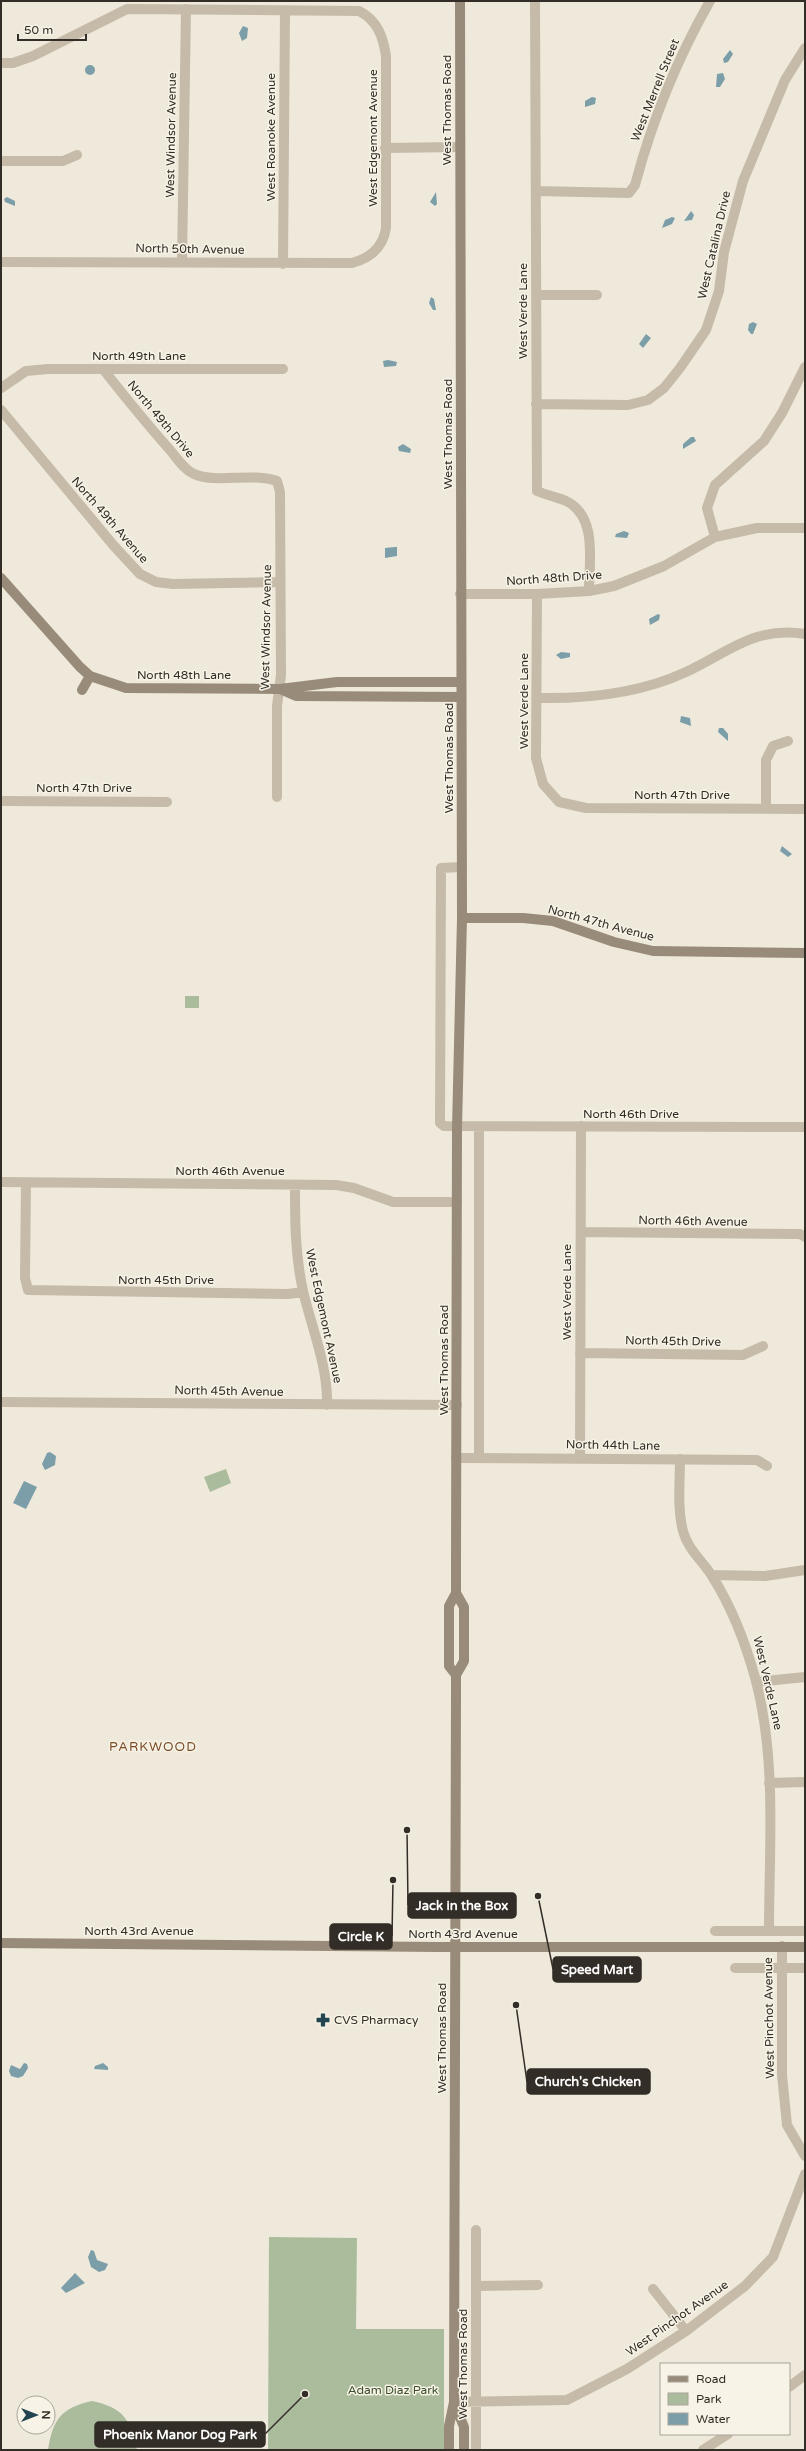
<svg xmlns="http://www.w3.org/2000/svg" width="806" height="2451" font-family="'Varela Round',sans-serif">
	<rect width="100%" height="100%" fill="#efe9db"/>
	<!-- green -->
	<path fill="#abbc9c" d="M185 996H199V1008H185Z
		M226 1469 231 1483 210 1492 204 1477Z
		M269 2237 357 2238 356 2329H444V2450H268Z
		M92 2401C124 2408 130 2419 137 2450H48C53 2419 61 2408 92 2401Z"/>
	<!-- water -->
	<path fill="#7c9ea9" d="M243 26 248 28 247 38 242 41 239 33Z
		M730 50 733 54 728 62 724 63 723 59Z
		M85 70a5 5 0 1 1 10 0a5 5 0 1 1-10 0Z
		M723 73 725 79 720 87H716L717 74Z
		M592 97 596 98 595 104 585 107V101Z
		M436 192 437 204 435 206 430 202Z
		M7 197 15 201V206L5 202 4 199Z
		M691 211 694 215 692 220 684 221Z
		M672 217 675 218 672 224 662 228 665 220Z
		M431 297 434 299 436 310H433L429 303Z
		M753 322 757 324 753 334H751L748 330 749 324Z
		M646 334 651 338 643 348 639 344Z
		M388 360 397 362 396 366 384 367 383 361Z
		M691 437H694L696 441 683 449V444Z
		M403 444 411 449 410 453 399 451 398 447Z
		M624 531 629 533 627 538 615 537 616 534Z
		M395 547H397V556L385 558V548Z
		M658 614 660 615 659 620 650 625 649 619Z
		M561 652 570 653V657L561 659 556 655Z
		M681 716 690 718 691 726 680 722Z
		M719 728H723L728 734V741L718 732Z
		M782 846 792 854 788 857 780 851Z
		M50 1452 56 1456 55 1465 45 1470 42 1464 47 1453Z
		M24 1481 37 1487 26 1509 13 1503Z
		M24 2063 27 2064 28 2068 23 2076 18 2078 11 2076 9 2071 11 2065 20 2069Z
		M103 2063 108 2067V2070L94 2069 95 2066Z
		M91 2250 94 2251 97 2260 108 2264 105 2270 99 2272 91 2267 88 2257Z
		M75 2273 85 2283 66 2293 61 2288Z"/>
	<g fill="none" stroke-linecap="round" stroke-linejoin="round">
		<!-- street -->
		<path stroke="#c5bba8" stroke-width="10" d="M535 1 537 491C546 495 557 497 566 501 598 516 589 562 589 591
			M1 63H13L33 56 127 9 359 11C377 20 383 36 386 56V228C383 247 371 258 352 263L1 262
			M385 148 460 147
			M1 161H63L77 155
			M536 191 629 193 635 185C652 121 677 59 710 1
			M182 261 186 9
			M283 264 285 11
			M536 295H597
			M103 369C125 397 147 424 170 450 177 458 184 470 194 474 218 484 251 472 277 481L280 492 281 675 277 706V797
			M1 388 26 371 48 369H283
			M536 404 628 405 648 400 664 388 680 368 706 330 719 291 724 252 743 181 785 80 805 48
			M1 410 114 546 140 574 156 582 173 584 280 582
			M715 537 707 508 715 485 764 441 782 413 805 367
			M460 594H537L589 591 614 586 664 566 715 537 757 528H805
			M537 594 536 758 543 784 559 802 586 808 805 809
			M537 698C586 699 641 693 686 672 729 652 754 626 805 634
			M1 801 167 802
			M766 809V760L773 746 788 741
			M462 867 441 868 440 1123 444 1126 805 1127
			M479 1128V1458
			M1 1182 336 1185 354 1188 393 1202H457
			M26 1183 25 1278 28 1290 288 1294 303 1292
			M295 1185C295 1222 295 1254 303 1291 312 1329 328 1366 327 1405
			M581 1232 800 1234 805 1237
			M580 1353 743 1355 763 1346
			M1 1402 457 1405
			M580 1457 581 1126
			M456 1458 757 1460 767 1466
			M680 1459C680 1482 677 1508 683 1531 688 1550 702 1560 712 1576 733 1609 746 1644 756 1681 777 1762 769 1848 769 1931
			M712 1575 765 1576 805 1570
			M756 1682 805 1677
			M769 1783 805 1782
			M715 1931H805
			M782 1946V2075L787 2125 805 2156
			M735 1968H805
			M476 2230V2450
			M476 2286 538 2285
			M653 2289 686 2331
			M789 2387 805 2375
			M454 2402 567 2400 627 2369 686 2331 745 2286 773 2257 805 2174
			M703 2450 728 2434"/>
		<!-- secondary -->
		<path stroke="#998b79" stroke-width="10" d="M1 578 80 667 90 676 126 688 280 689 337 682H461
			M280 689 296 696 461 697
			M82 690 90 676
			M462 918H523L553 921 614 942 653 951 805 953
			M456 1593 449 1606V1666L456 1675
			M1 1943 436 1947H805
			M454 2402 464 2427V2450
			M449 2450V2426L454 2402 456 1694V1675L464 1661V1607L456 1593V1559L457 1128 462 918 460 1"/>
	</g>
	<!-- icons -->
	<defs>
		<g id="pharmacy-bare" transform="scale(1.08)"><path d="M-2-6h4v4h4v4h-4v4h-4v-4h-4v-4h4Z" fill="#214450" stroke="#f7f3e6" stroke-width="2.5" paint-order="stroke"/></g>
	</defs>
	<g fill-rule="evenodd">
		<use href="#pharmacy-bare" x="323" y="2020"/>
	</g>
	<g text-anchor="middle" stroke-width="3" stroke-linejoin="round" paint-order="stroke">
		<!-- street labels -->
		<g font-size="12" fill="#332d27" stroke="#f7f3e6">
			<text transform="translate(655 90) rotate(-68)" y="4">West Merrell Street</text>
			<text transform="translate(447 110) rotate(-90)" y="4">West Thomas Road</text>
			<text transform="translate(171 135) rotate(-89)" y="4">West Windsor Avenue</text>
			<text transform="translate(271 137) rotate(-90)" y="4">West Roanoke Avenue</text>
			<text transform="translate(373 138) rotate(-90)" y="4">West Edgemont Avenue</text>
			<text transform="translate(714 245) rotate(-77)" y="4">West Catalina Drive</text>
			<text transform="translate(190 249) rotate(1)" y="4">North 50th Avenue</text>
			<text transform="translate(523 311) rotate(-90)" y="4">West Verde Lane</text>
			<text x="139" y="360">North 49th Lane</text>
			<text transform="translate(161 419) rotate(50)" y="4">North 49th Drive</text>
			<text transform="translate(448 434) rotate(-90)" y="4">West Thomas Road</text>
			<text transform="translate(110 520) rotate(49)" y="4">North 49th Avenue</text>
			<text transform="translate(554 578) rotate(-4)" y="4">North 48th Drive</text>
			<text transform="translate(266 627) rotate(-89)" y="4">West Windsor Avenue</text>
			<text x="184" y="679">North 48th Lane</text>
			<text transform="translate(524 701) rotate(-90)" y="4">West Verde Lane</text>
			<text transform="translate(449 758) rotate(-90)" y="4">West Thomas Road</text>
			<text x="84" y="792">North 47th Drive</text>
			<text x="682" y="799">North 47th Drive</text>
			<text transform="translate(601 923) rotate(15)" y="4">North 47th Avenue</text>
			<text x="631" y="1118">North 46th Drive</text>
			<text x="230" y="1175">North 46th Avenue</text>
			<text transform="translate(693 1221) rotate(1)" y="4">North 46th Avenue</text>
			<text x="166" y="1284">North 45th Drive</text>
			<text transform="translate(567 1292) rotate(-90)" y="4">West Verde Lane</text>
			<text transform="translate(324 1316) rotate(78)" y="4">West Edgemont Avenue</text>
			<text transform="translate(673 1341) rotate(1)" y="4">North 45th Drive</text>
			<text transform="translate(444 1360) rotate(-90)" y="4">West Thomas Road</text>
			<text transform="translate(229 1391) rotate(1)" y="4">North 45th Avenue</text>
			<text transform="translate(613 1445) rotate(1)" y="4">North 44th Lane</text>
			<text transform="translate(768 1683) rotate(77)" y="4">West Verde Lane</text>
			<text x="139" y="1935">North 43rd Avenue</text>
			<text x="463" y="1938">North 43rd Avenue</text>
			<text transform="translate(769 2018) rotate(-91)" y="4">West Pinchot Avenue</text>
			<text transform="translate(442 2038) rotate(-90)" y="4">West Thomas Road</text>
			<text transform="translate(677 2318) rotate(-35)" y="4">West Pinchot Avenue</text>
			<text transform="translate(463 2364) rotate(-90)" y="4">West Thomas Road</text>
		</g>
		<!-- poi labels -->
		<g font-size="12" fill="#332d27" stroke="#f7f3e6" text-anchor="start">
			<text x="334" y="2024">CVS Pharmacy</text>
		</g>
		<!-- park labels -->
		<g font-size="12" fill="#3c4f2e" stroke="#f7f3e6">
			<text x="393" y="2394">Adam Diaz Park</text>
		</g>
		<!-- neighbourhood labels -->
		<g font-size="13" letter-spacing="1" fill="#7a4c28" stroke="#f7f3e6">
			<text x="153" y="1751">PARKWOOD</text>
		</g>
	</g>
	<!-- callouts -->
	<path fill="none" stroke="#332d27" stroke-width="1.5" d="M407 1830L408 1905M393 1880L392 1936M538 1896L553 1969M516 2005L527 2082M305 2394L265 2434"/>
	<g fill="#332d27" stroke="#f7f3e6" stroke-width="1.5">
		<circle cx="407" cy="1830" r="4"/>
		<circle cx="393" cy="1880" r="4"/>
		<circle cx="538" cy="1896" r="4"/>
		<circle cx="516" cy="2005" r="4"/>
		<circle cx="305" cy="2394" r="4"/>
	</g>
	<g fill="#332d27" stroke="#332d27" stroke-width="1.5">
		<rect x="408" y="1893" width="108" height="25" rx="4"/>
		<rect x="330" y="1924" width="62" height="25" rx="4"/>
		<rect x="553" y="1957" width="88" height="25" rx="4"/>
		<rect x="527" y="2069" width="123" height="25" rx="4"/>
		<rect x="95" y="2422" width="170" height="25" rx="4"/>
	</g>
	<g font-size="13" text-anchor="middle" font-weight="bold" fill="#fff">
		<text x="462" y="1910">Jack in the Box</text>
		<text x="361" y="1941">Circle K</text>
		<text x="597" y="1974">Speed Mart</text>
		<text x="588" y="2086">Church's Chicken</text>
		<text x="180" y="2439">Phoenix Manor Dog Park</text>
	</g>
	<!-- border -->
	<rect width="806" height="2451" fill="none" stroke="#332d27" stroke-width="4"/>
	<!-- legend -->
	<rect x="660" y="2363" width="130" height="72" fill="#f7f3e6" stroke="#a9a49a"/>
	<rect x="668" y="2376" width="20" height="6" fill="#998b79" stroke="#a9a49a"/>
	<text x="696" y="2383" font-size="12" fill="#332d27">Road</text>
	<rect x="668" y="2393" width="20" height="12" fill="#abbc9c" stroke="#a9a49a"/>
	<text x="696" y="2403" font-size="12" fill="#332d27">Park</text>
	<rect x="668" y="2413" width="20" height="12" fill="#7c9ea9" stroke="#a9a49a"/>
	<text x="696" y="2423" font-size="12" fill="#332d27">Water</text>
	<!-- north arrow -->
	<g transform="translate(36 2415) rotate(90)"><circle r="19" fill="#f7f3e6" stroke="#a9a49a"/>
	<path d="M0-3L7 15L0 10L-7 15Z" fill="#214450"/>
	<text y="-6" font-size="11" font-weight="bold" text-anchor="middle" fill="#332d27">N</text>
	</g>
	<!-- scale -->
	<path d="M18 34v6h68v-6" fill="none" stroke="#332d27" stroke-width="2"/>
	<text x="24" y="34" font-size="12" fill="#332d27" stroke="#f7f3e6" stroke-width="3" paint-order="stroke">50 m</text>
</svg>
